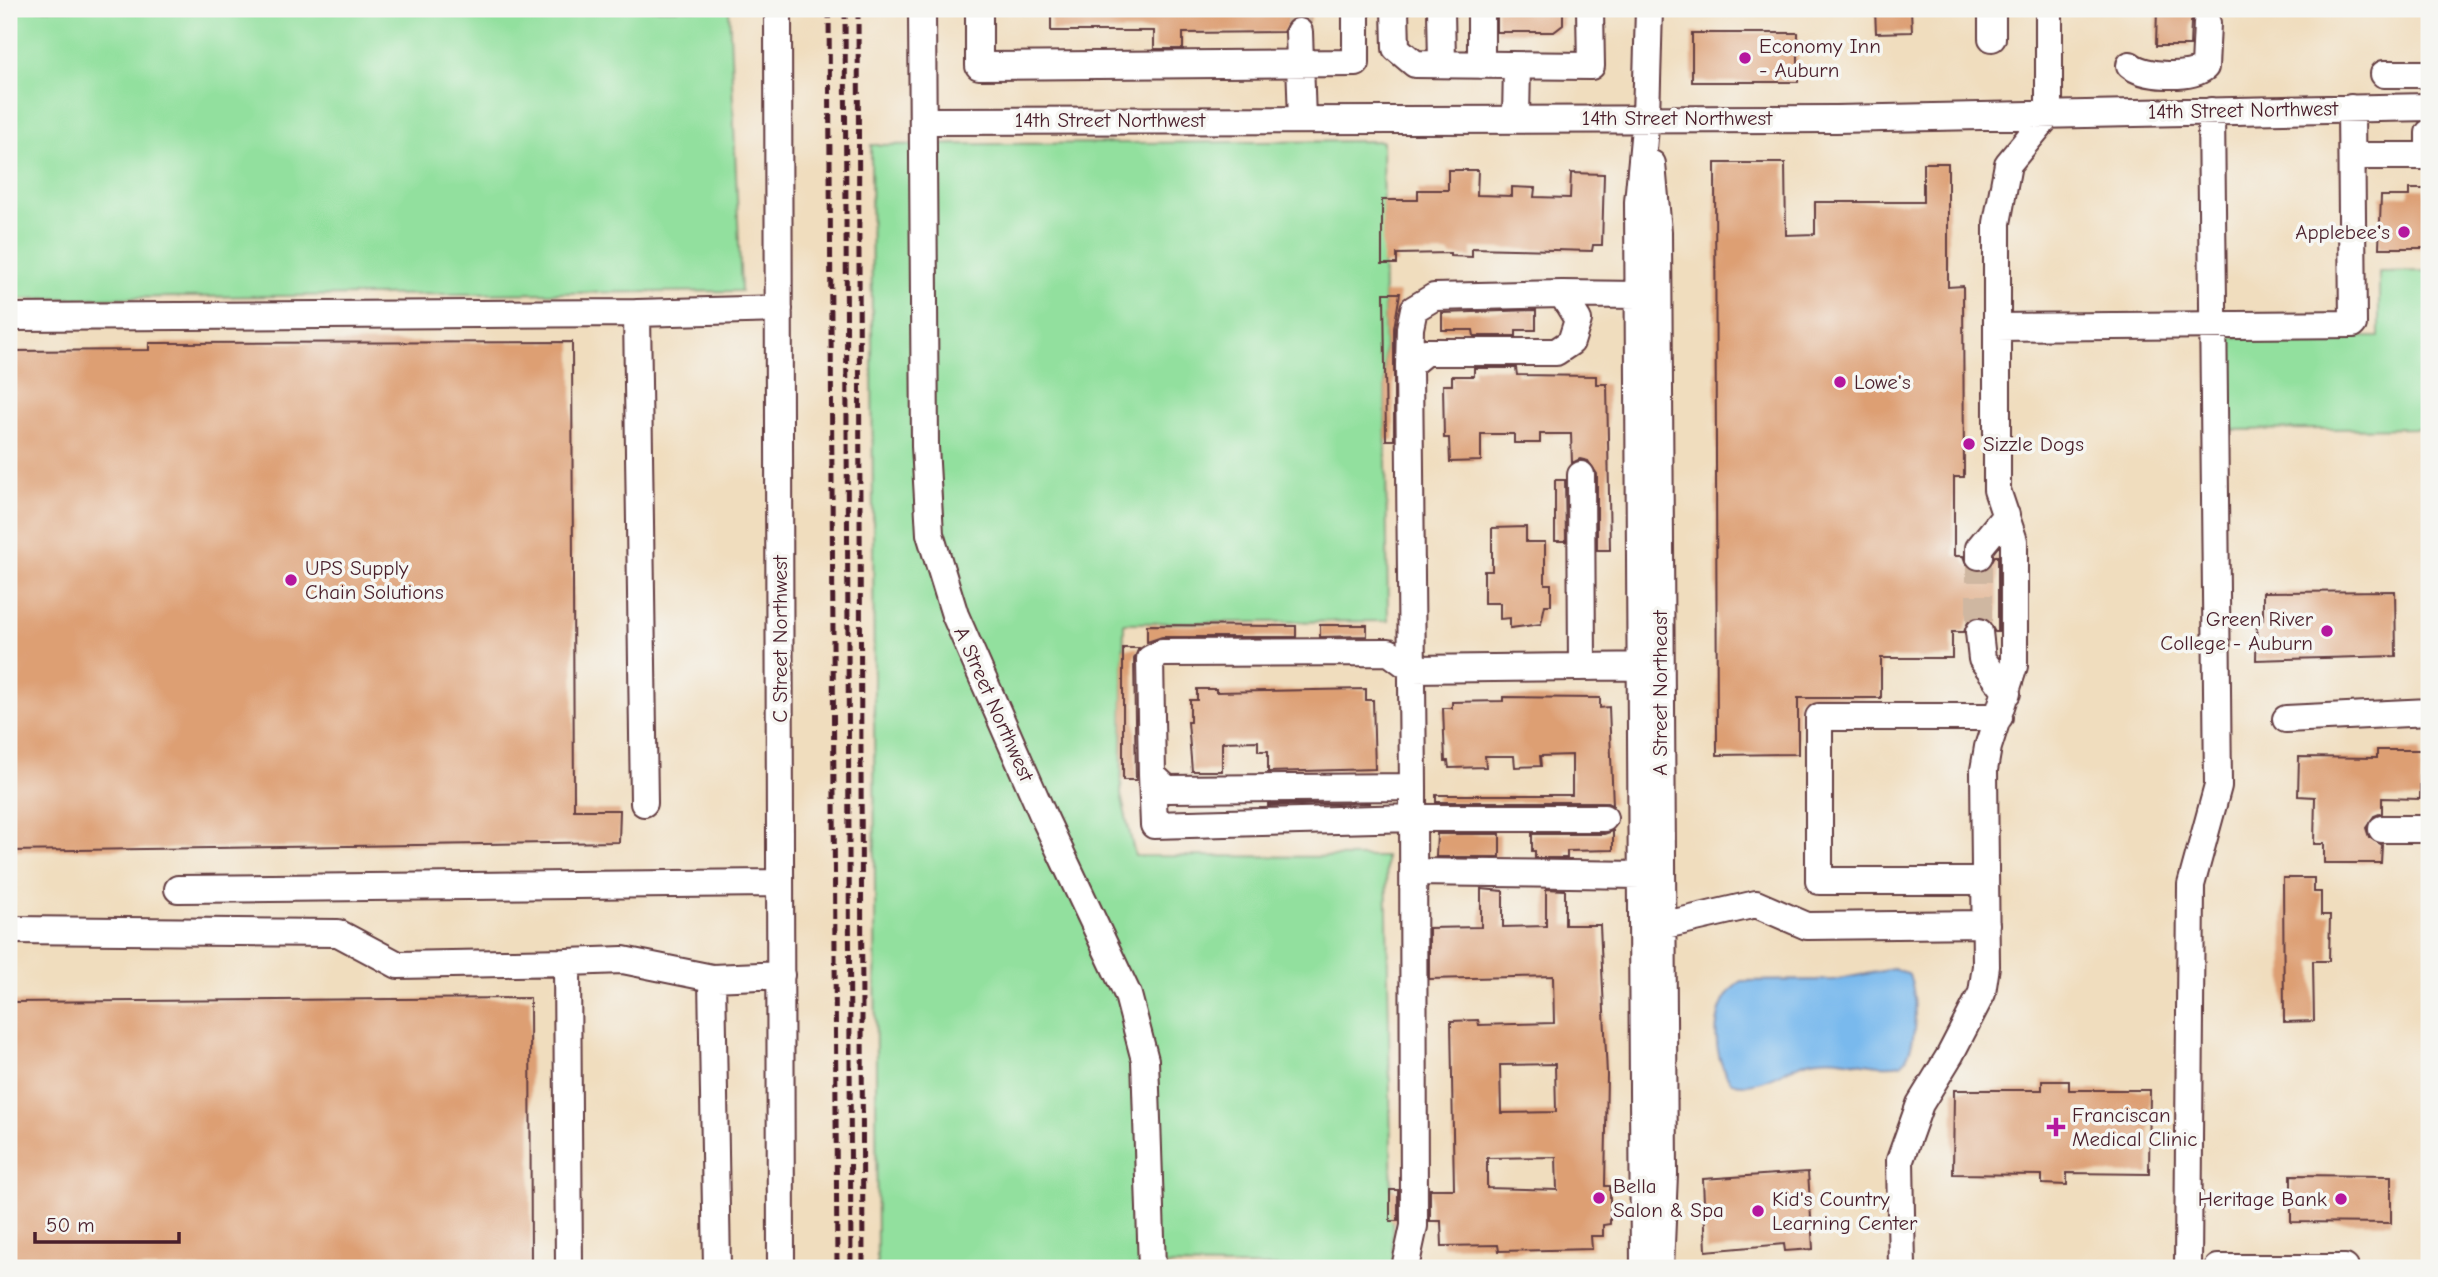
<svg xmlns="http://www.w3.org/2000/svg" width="2438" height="1277" font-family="'Comic Neue',sans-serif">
	<rect width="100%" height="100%" fill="#f6f6f2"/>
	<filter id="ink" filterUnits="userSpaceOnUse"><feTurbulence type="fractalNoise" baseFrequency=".0143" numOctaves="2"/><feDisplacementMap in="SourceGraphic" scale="14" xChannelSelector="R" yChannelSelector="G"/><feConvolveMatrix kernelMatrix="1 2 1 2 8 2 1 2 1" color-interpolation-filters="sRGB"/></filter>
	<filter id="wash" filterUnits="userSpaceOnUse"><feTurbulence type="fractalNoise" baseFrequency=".00686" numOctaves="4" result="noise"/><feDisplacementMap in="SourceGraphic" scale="28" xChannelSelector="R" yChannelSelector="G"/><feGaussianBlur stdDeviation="1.57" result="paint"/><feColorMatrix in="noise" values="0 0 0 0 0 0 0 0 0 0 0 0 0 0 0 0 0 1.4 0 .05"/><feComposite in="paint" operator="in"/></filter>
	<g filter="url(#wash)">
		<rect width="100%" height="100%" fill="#f0ddbe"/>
		<!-- green -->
		<path fill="#92e09e" stroke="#6e8064" stroke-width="2" d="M9 9H729L741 291 9 299Z
			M1382 141 1388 621 1124 623 1121 795 1135 856 1386 857 1393 1268 1153 1265 1152 1268H877L871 145Z
			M2429 271V428L2224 430 2223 337H2379V272Z"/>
		<!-- water -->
		<path fill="#79b9ed" stroke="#626c8c" stroke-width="2" d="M1893 969 1908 973C1918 990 1918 1053 1901 1064 1870 1070 1838 1052 1808 1061 1782 1069 1758 1091 1731 1082 1710 1054 1710 1000 1742 981L1833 980Z"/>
		<g id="blocks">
			<!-- building -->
			<path fill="#dd9f73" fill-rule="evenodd" d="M1051 9H1311V22L1299 16 1291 18 1283 32 1183 33V49H1154V31H1051Z
				M1497 9H1563V25L1554 32H1497Z
				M1875 9H1911L1912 32 1876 33Z
				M2157 9H2198L2191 22 2190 46H2156Z
				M1692 33H1798V82H1692Z
				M1715 163H1785L1786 235 1815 234V202H1923V163H1948V287L1963 286 1964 477H1954V556H1963L1966 564 1978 572 1987 569 1995 556H1998V632H1995L1986 618 1977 617 1969 620 1964 632H1952V658H1881V698H1798V754L1717 755Z
				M1448 170H1478L1477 195 1512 196V187L1535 188 1534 197 1570 198 1571 173 1604 174 1602 245H1593L1592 251 1472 248V257L1450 256V253L1397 254V264H1382V200H1418V190H1448Z
				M2409 189H2425V194H2429V248H2379L2381 196H2409Z
				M1384 293H1400L1394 328V440H1386Z
				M1536 310V330H1516V336H1474L1473 330H1442V313Z
				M572 342 574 810H620L619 842 9 851V351L149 350V343Z
				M1474 368H1516L1517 375 1596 376V384H1607L1610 550H1597V474L1588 461 1580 459 1572 463 1571 434H1540V443H1514V434H1481V461L1450 462 1449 438H1444L1443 385H1452V376H1474Z
				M1555 480H1565L1566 541H1555Z
				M1526 527V542H1545V584H1551V605H1545L1541 624 1510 628V618L1500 619V603H1484V571H1492V528Z
				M2395 591 2396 656 2256 660 2257 620H2263V592Z
				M1147 625 1296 626V637H1162L1147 642Z
				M1320 625H1367V636L1320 637Z
				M1123 648H1139L1134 659 1136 780H1123Z
				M1197 689H1216V692L1366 689V700H1373L1375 769 1268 772V751H1258V741L1222 742V771H1192L1188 722H1190V700H1197Z
				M1503 697 1600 698V708L1609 707 1613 805 1604 802H1436V795H1572V755L1540 756 1541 766 1515 767 1514 756H1485L1486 767 1449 768 1448 761H1445L1443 708H1452V702L1503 701Z
				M2377 750H2421L2420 799 2382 798V813L2374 816 2366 828 2369 837 2382 845 2381 863H2324V844H2314L2315 797 2298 796 2299 757 2377 758Z
				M1371 803 1268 806V804Z
				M1613 831V850L1567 851V858H1535V851H1532V834H1604Z
				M1437 834H1500V857H1436Z
				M2283 878H2314V892H2321V915H2330L2329 961H2313L2314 1021 2284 1022Z
				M1481 889 1503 891V927L1546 926V889L1565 890V925H1600L1607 1075 1605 1186H1610V1224L1603 1225V1236H1591L1592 1249 1499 1251 1498 1245 1442 1246 1441 1221H1430V1189H1454L1451 1021 1478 1020 1479 1025 1554 1023 1553 976 1429 979V928L1481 927ZM1555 1064 1556 1112 1501 1113 1500 1065ZM1556 1157 1557 1190 1487 1188V1158Z
				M530 998 531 1268H9V1002Z
				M2042 1081H2069V1090H2150L2149 1174 2067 1173V1185L2042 1184V1175L1953 1174 1954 1090H2042Z
				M1808 1172 1813 1249 1785 1251 1784 1244 1706 1251 1703 1179Z
				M2291 1175 2391 1176V1223L2291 1222Z
				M1390 1190H1398V1221H1390Z"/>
		</g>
	</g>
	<g filter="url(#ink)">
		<use href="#blocks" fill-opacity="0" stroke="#633c41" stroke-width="2"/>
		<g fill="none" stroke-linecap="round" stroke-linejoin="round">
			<!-- minor-tunnel -->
			<path stroke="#cfb7a1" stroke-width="26" stroke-dasharray="26 13" stroke-linecap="butt" d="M1299 9V32
				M1979 556V632"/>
			<!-- minor casing -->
			<g stroke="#633c41" stroke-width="30">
				<path id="minor" d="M778 9 781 1268
					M922 9 925 446 930 534 955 615 1042 813 1128 995 1145 1060 1152 1268
					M979 9V66L1356 63V9
					M1395 9 1396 48 1415 64 1591 66 1590 9
					M1441 9 1442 64
					M1481 9V65
					M1992 9V38
					M1299 32 1302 120
					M2130 65C2144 77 2190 79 2205 67L2207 23
					M2384 74H2429
					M1516 118 1517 66
					M924 121 1836 119 2429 107
					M2352 156H2429V133
					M1652 164 1658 232 1664 1174 1660 1268
					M1562 294 1638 295
					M9 317 637 313
					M1997 327 2353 324 2351 108
					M1409 365 1410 328 1414 309 1434 297 1562 294 1578 320 1571 342 1556 352H1425L1409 365 1413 787
					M1581 475 1582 667
					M1979 556V548L2006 515
					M1979 632 1982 659 2007 693
					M2286 719 2429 712
					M1152 775 1154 825 1413 818H1604
					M644 803 637 313 779 309
					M2382 829H2429
					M1413 872 1641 875
					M1985 881H1819V717H1999
					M178 889 780 883
					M1643 926H1661L1756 904 1807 926 1986 924
					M9 930 338 933 398 965 567 962
					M712 978 717 1268
					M569 1268 567 962 623 960 712 978 781 975
					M1405 1268 1414 1226 1413 787 1167 789 1152 775 1150 659 1162 653 1389 652 1412 669 1660 666
					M1644 1268 1638 202 1646 117 1649 9
					M1902 1268 1900 1160 1920 1104 1950 1055 1982 993 1986 966 1984 770 1988 747 2014 666V541L1997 490V223L2008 164 2049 114V9
					M2188 1268 2191 885 2218 786 2211 111
					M2218 1268H2345"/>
			</g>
			<!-- minor -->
			<use href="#minor" stroke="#fff" stroke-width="26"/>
			<!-- rail -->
			<path stroke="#4a1f2b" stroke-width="5" stroke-dasharray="10 5" stroke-linecap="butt" d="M829 9 837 1268
				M845 9 851 1268
				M858 9 863 1268"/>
		</g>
	</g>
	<!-- markers -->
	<g fill="#b5179e" stroke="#f6f6f2" stroke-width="2.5">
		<circle cx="1745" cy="58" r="7"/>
		<circle cx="2404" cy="232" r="7"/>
		<circle cx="1840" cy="382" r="7"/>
		<circle cx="1969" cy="444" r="7"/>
		<circle cx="291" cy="580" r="7"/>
		<circle cx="2327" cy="631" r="7"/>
		<path d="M2052.5 1116.5h7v7h7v7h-7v7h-7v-7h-7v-7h7z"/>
		<circle cx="1599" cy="1198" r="7"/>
		<circle cx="2341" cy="1199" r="7"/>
		<circle cx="1758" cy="1211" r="7"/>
	</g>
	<g text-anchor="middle" stroke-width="7" stroke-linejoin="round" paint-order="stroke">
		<!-- poi labels -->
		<g font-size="21" fill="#4a1f2b" stroke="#f6f6f2" text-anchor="start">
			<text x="1759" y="53">Economy Inn<tspan x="1759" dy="24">- Auburn</tspan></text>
			<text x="2390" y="239" text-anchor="end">Applebee's</text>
			<text x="1854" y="389">Lowe's</text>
			<text x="1983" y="451">Sizzle Dogs</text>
			<text x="305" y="575">UPS Supply<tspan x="305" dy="24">Chain Solutions</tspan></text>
			<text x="2313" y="626" text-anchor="end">Green River<tspan x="2313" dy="24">College - Auburn</tspan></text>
			<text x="2072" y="1122">Franciscan<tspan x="2072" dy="24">Medical Clinic</tspan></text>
			<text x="1613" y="1193">Bella<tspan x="1613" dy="24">Salon &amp; Spa</tspan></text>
			<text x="1772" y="1206">Kid's Country<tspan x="1772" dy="24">Learning Center</tspan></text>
			<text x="2327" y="1206" text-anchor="end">Heritage Bank</text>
		</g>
		<!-- street labels -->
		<g font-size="21" fill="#4a1f2b" stroke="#f6f6f2">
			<text transform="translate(2243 110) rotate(-1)" y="7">14th Street Northwest</text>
			<text x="1677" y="125">14th Street Northwest</text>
			<text x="1110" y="127">14th Street Northwest</text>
			<text transform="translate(780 639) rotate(-90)" y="7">C Street Northwest</text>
			<text transform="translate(1660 693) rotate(-90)" y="7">A Street Northeast</text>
			<text transform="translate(994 704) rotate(66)" y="7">A Street Northwest</text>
		</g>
	</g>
	<!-- margin -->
	<rect width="2438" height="1277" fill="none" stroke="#f6f6f2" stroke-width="35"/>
	<!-- scale -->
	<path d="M35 1232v10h144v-10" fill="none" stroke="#4a1f2b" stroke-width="3.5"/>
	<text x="46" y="1232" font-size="21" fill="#4a1f2b" stroke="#f6f6f2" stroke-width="5" paint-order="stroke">50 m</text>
</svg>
